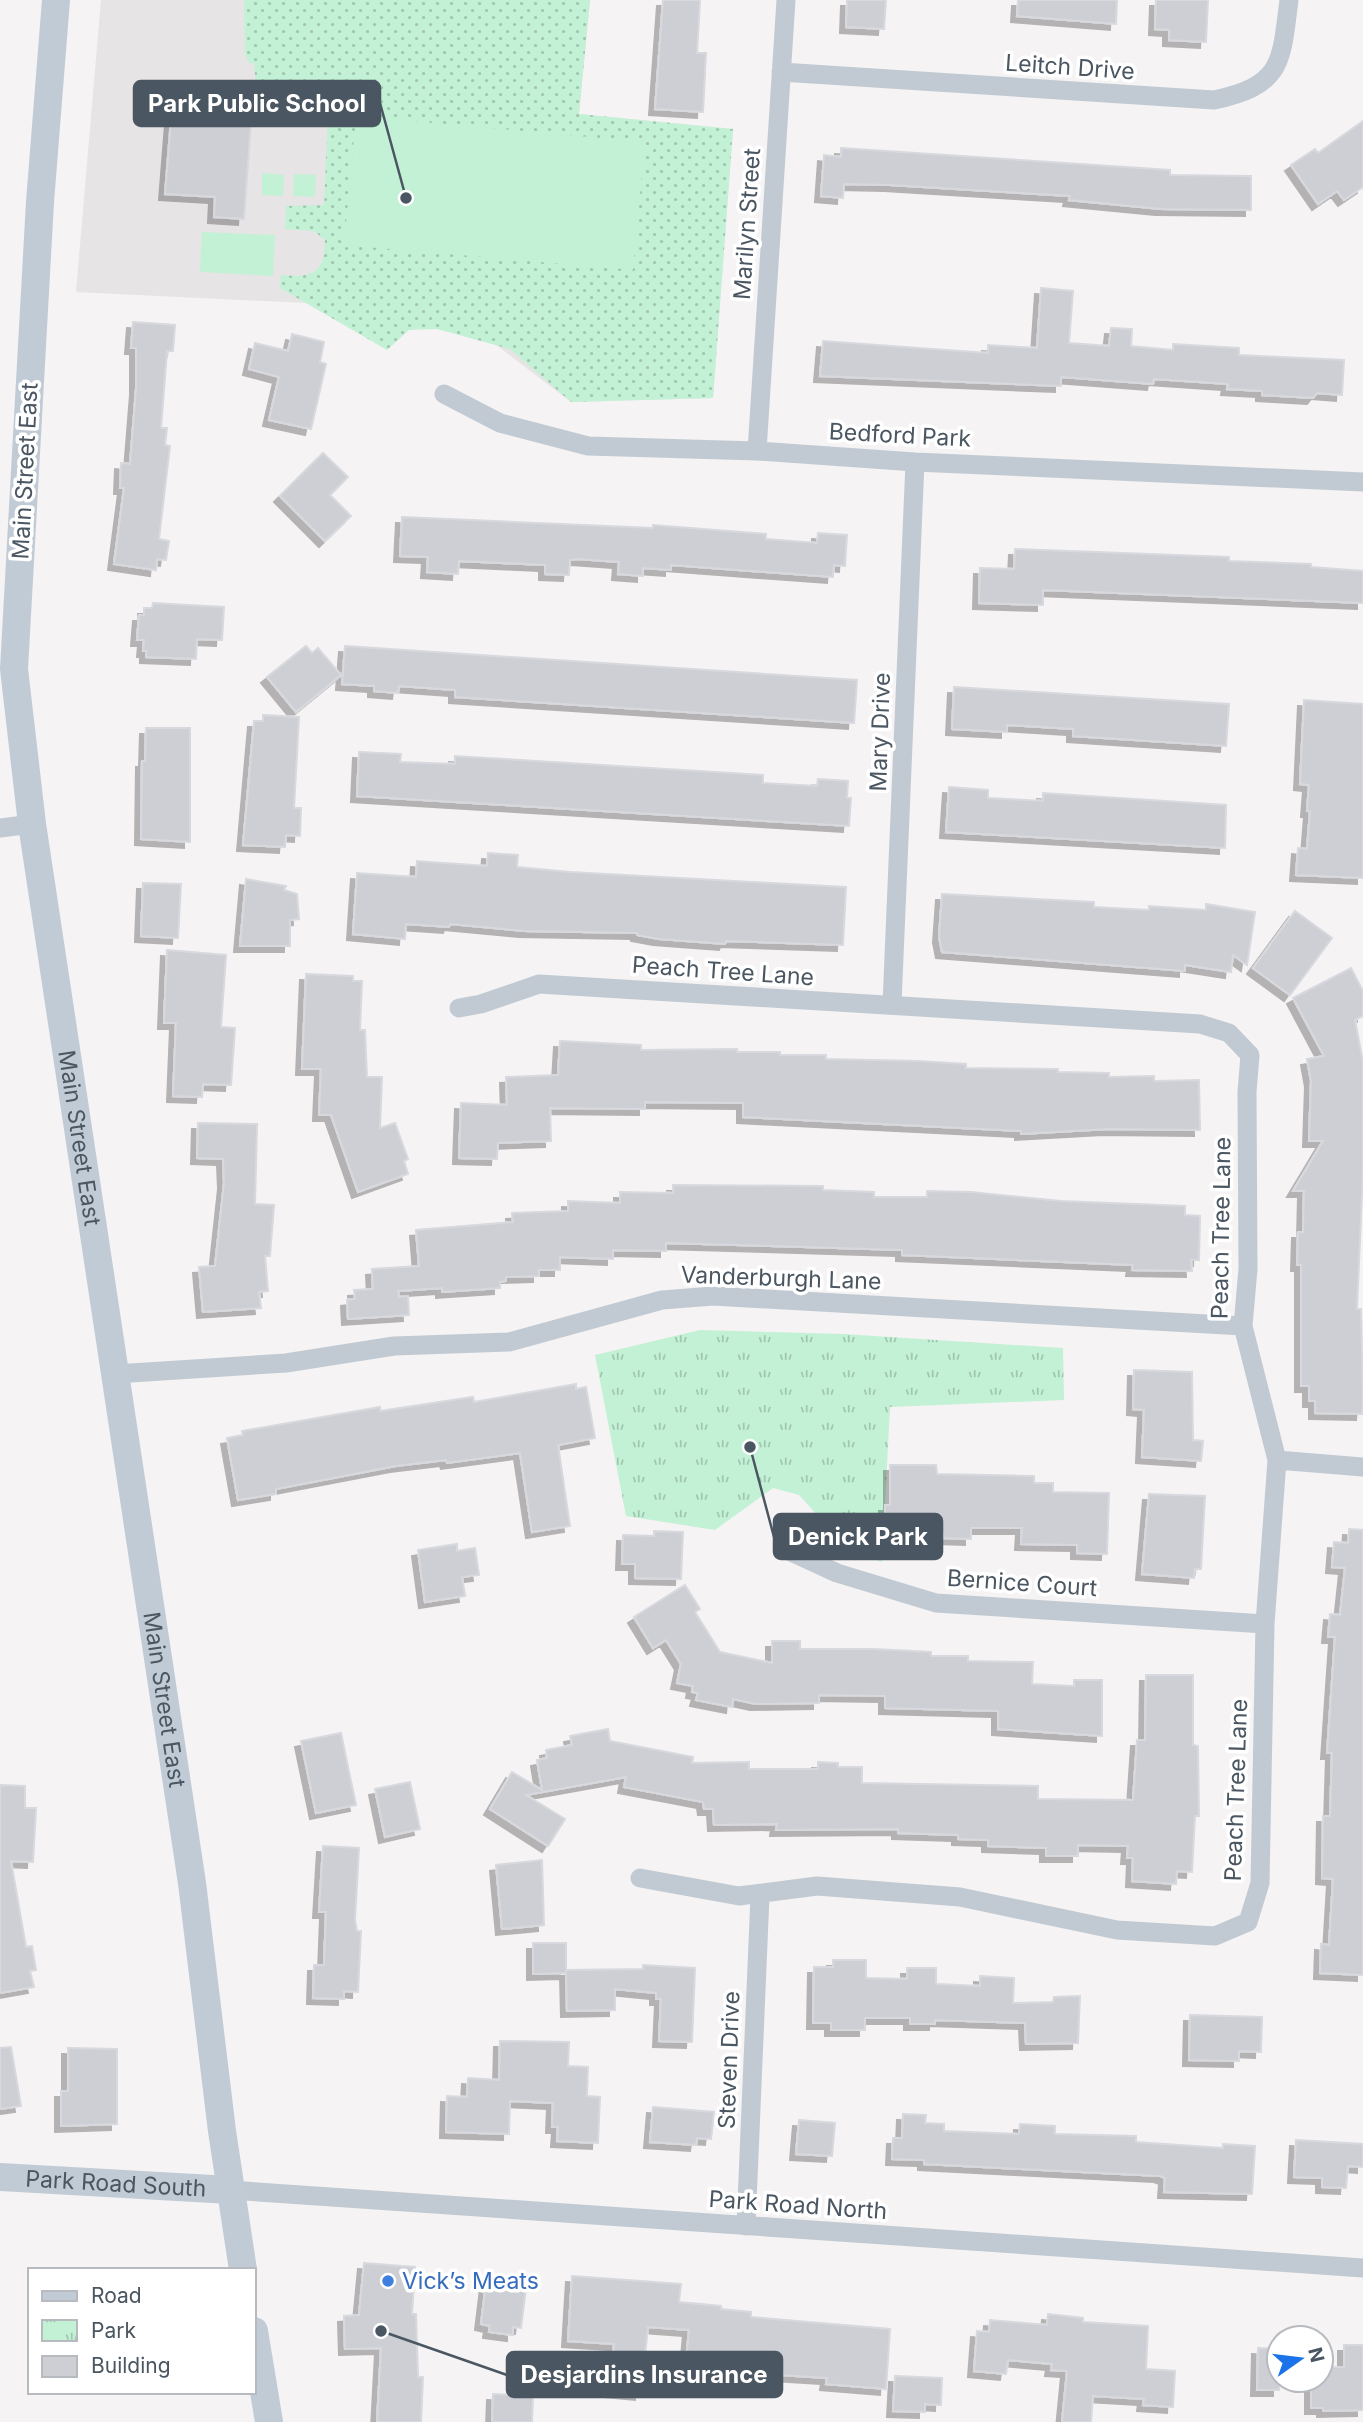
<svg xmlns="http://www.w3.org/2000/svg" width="1363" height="2422" font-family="Inter,sans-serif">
	<defs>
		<pattern id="grass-dots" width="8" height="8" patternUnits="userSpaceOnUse" patternTransform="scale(1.75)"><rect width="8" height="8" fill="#c3f1d5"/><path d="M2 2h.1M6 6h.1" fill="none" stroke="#a0c6b0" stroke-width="1.8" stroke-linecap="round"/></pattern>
		<pattern id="park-tufts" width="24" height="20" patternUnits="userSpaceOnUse" patternTransform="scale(1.75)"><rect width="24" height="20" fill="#c3f1d5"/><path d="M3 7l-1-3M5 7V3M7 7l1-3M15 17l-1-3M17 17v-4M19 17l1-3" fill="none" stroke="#a0c6b0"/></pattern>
		<filter id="shadow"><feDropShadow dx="-6" dy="6" stdDeviation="0" flood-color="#0004"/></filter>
	</defs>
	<rect width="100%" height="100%" fill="#f5f3f3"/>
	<!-- education -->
	<path fill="#e6e4e5" d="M101 0H590L579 114 733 129 713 398 571 402 450 310 76 292Z"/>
	<!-- grass -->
	<path fill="url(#grass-dots)" d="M244 0H590L579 114 733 129 713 398 571 402 510 349 437 329 409 330 387 350 280 288 281 275C311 278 325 274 325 240L314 231 285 229 286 206 324 205 329 95 256 85 254 63H249L245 54Z"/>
	<!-- park -->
	<path fill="url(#park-tufts)" d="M700 1330 843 1334 1063 1348 1064 1400 890 1407 882 1562 850 1551 799 1495 773 1488 715 1530 626 1516 595 1355Z"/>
	<!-- garden -->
	<path fill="#c3f1d5" d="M356 116 645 142 633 270 344 245Z
		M262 173 284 175 283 196 262 195Z
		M294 174 316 175 315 197 293 196Z
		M202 232 275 235 273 276 200 272Z"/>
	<!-- building -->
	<path fill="#cdcfd5" stroke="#d7d9de" stroke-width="2" filter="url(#shadow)" d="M663 0H700L697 53H706L703 112 655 109Z
		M847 0H886L884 29 846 27Z
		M1018 0H1117L1116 24 1017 16Z
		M1156 0H1208L1206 42 1169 40V30L1155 29Z
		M221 105 252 108 244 219 214 217 215 197 165 194 172 106 221 110Z
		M1363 121V187L1344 200 1337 191 1318 204 1291 165 1315 149 1318 153Z
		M841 148 1170 170V175L1251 176V210L1161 209 1069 200 1070 196 890 185 844 184 843 198 821 196 824 155 841 157Z
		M1041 288 1073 291 1069 343 1109 346 1111 328 1132 329 1131 346 1173 350V344L1239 348V355L1344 360 1342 395 1317 393 1313 398 1262 395V391L1227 389 1228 384 1154 379 1153 384 1061 377V386L820 376 823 341 988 353V345L1037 348Z
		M133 322 175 325 173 351H167L161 428H167L165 445 170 446 159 539 169 541 166 560 157 559 156 570 114 564 124 488H120L121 463 130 464 136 389V348H131Z
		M292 334 324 342 320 362 326 364 311 429 269 420 279 377 249 369 255 343 288 351Z
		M323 453 348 477 330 495 351 516 325 541 280 496Z
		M402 517 653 528V525L766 534V539L817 543 818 533 847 535 845 566 834 565 833 577 671 565V570L643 568V576L618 574 619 562 577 559 570 560 569 575 545 574V565L459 561 458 574 427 572 428 557 400 556Z
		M1015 549 1229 557V561L1311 564V567L1363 571V603L1043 590V605L979 603 980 568 1014 569Z
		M153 603 224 607 222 640 197 639 196 659 146 657V651H143L144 640H137L139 615H144V608H152Z
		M306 646 312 653 318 648 341 675 296 712 267 677Z
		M345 646 857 680 854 723 455 697V690L399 686 398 693 374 691V686L342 684Z
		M954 687 1229 704 1226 746 1073 736V729L1007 725V732L952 729Z
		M1304 700 1363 704V878L1296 875 1298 848 1307 849 1310 811H1307L1309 785 1300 784Z
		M263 715 299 717 294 808H301L300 836 286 835 285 847 243 845 254 721H263Z
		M146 728H190V842L141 839 142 761H145Z
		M359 752 401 754 400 762 455 764V756L763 775V783L817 786 818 779 848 781 847 798H851L849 826 357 796Z
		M949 787 988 790V798L1043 801V793L1226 805 1225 848 946 832Z
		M488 853 518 855 517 867 570 872 846 887 843 945 726 941 725 944 659 939 637 935V933L525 931 450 924 449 927 406 924 405 939 353 934 357 873 416 877 417 861 487 866Z
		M246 879 286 886 284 890 297 894 299 919 290 920V946H240Z
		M143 883 181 884 178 938 141 936Z
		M942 894 1094 902V907L1149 910V906L1206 910V904L1255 912 1247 965 1233 955 1231 972 1185 965V971L942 952 939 937Z
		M1295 911 1332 938 1290 995 1253 968Z
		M167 950 226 955 221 1027 235 1028 231 1085 203 1084 202 1097 173 1096 176 1023H164Z
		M1351 968 1363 991V1016L1355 1020 1363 1062V1171L1357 1309H1361L1363 1400 1362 1414 1315 1413V1401H1309V1386H1301V1265H1297L1298 1232H1303L1304 1191H1293L1323 1141H1309L1311 1081 1307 1059 1324 1056 1293 998Z
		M306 974 353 976V981H362L360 1030H365L367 1077H382L380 1128 395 1123 408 1159 404 1161 408 1174 358 1192 331 1115H319L321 1069H302Z
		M560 1041 641 1045V1050L737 1049V1052H780V1055H826V1059L919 1061 966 1064V1068L1058 1069V1072L1109 1073V1077L1154 1076V1081L1199 1080 1200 1130 1109 1129 1021 1134V1131L743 1117V1103L645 1102V1109L550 1108 551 1141 498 1143 497 1159 459 1158 461 1103 507 1105 506 1077 558 1075Z
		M198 1123 257 1124 255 1204 274 1205 270 1256H265L268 1291 259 1292 261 1308 203 1312 199 1267 215 1266 224 1183 223 1159 197 1158Z
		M673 1185 823 1186V1190L874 1192V1197H927V1191L971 1192 1061 1201 1185 1206V1215L1200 1216 1199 1260H1191L1192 1271 1132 1270 1133 1265 902 1255V1250L666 1243V1251L613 1250V1259L560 1257V1270H539V1276L506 1277V1281L500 1282V1288L442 1292V1288L398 1291 399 1297 408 1296 409 1315 348 1319 347 1300 355 1299 354 1290 373 1289 372 1269 419 1266 416 1230 513 1222 512 1213 568 1211V1201L620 1203V1192L673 1193Z
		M1134 1370 1192 1372 1193 1440 1203 1441 1201 1461 1142 1457 1144 1410 1133 1409Z
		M576 1384V1389L586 1387 595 1438 558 1445 570 1526 532 1532 520 1453 447 1463 446 1460 396 1466 276 1489V1494L238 1500 227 1438 243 1435 242 1431 380 1407V1411L473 1397 474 1402Z
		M890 1465H936L937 1474 1034 1476V1483H1053V1492L1109 1493 1107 1554 1077 1553V1545L1021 1544 1022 1528H971V1539L943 1538V1534H885V1505H890Z
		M1149 1494 1205 1496 1201 1569H1195L1194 1578 1142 1574Z
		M1349 1529 1363 1530V1975L1320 1973 1321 1944 1329 1945 1333 1879 1322 1878 1323 1816H1330L1332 1753H1327L1335 1637H1328L1330 1614 1340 1615 1345 1568 1332 1567 1334 1542 1348 1543Z
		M654 1531 683 1532 681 1579 635 1578V1564H622L623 1535 654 1536Z
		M457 1544V1551L475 1548 479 1575 462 1577 465 1596 425 1602 418 1550Z
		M685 1585 700 1609 695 1612 720 1652 772 1663V1641H800V1649H874L931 1652V1656H968V1661L1033 1662 1032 1684 1074 1686V1680H1102V1736L998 1729V1711L885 1708V1696L819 1695V1703L756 1704 733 1699 732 1707 696 1700 698 1693 692 1692 693 1686 677 1683 681 1664 666 1640 653 1648 634 1617Z
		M1146 1675H1193V1745L1198 1746 1199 1816H1195L1192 1872 1177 1871 1176 1884 1132 1881 1133 1858H1127L1128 1846 1078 1845V1856H1046V1848L988 1846V1840L958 1839V1835L898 1833V1829L776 1830 777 1824 714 1825 713 1809H704L703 1802 624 1787 626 1777 526 1795 565 1819 548 1846 490 1809 512 1772 542 1790 537 1760 547 1758 546 1750 572 1745 570 1736 608 1729 610 1741 693 1757 692 1763 749 1762V1769H818V1762L838 1763V1767H862V1783L1038 1786V1799L1133 1800 1137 1740H1145Z
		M341 1733 356 1805 316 1813 301 1741Z
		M410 1782 420 1829 385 1837 375 1789Z
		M0 1785 25 1786V1808H36L33 1862 11 1861 26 1947 32 1946 36 1970 30 1971 34 1987 0 1993Z
		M323 1846 359 1848 355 1920 357 1931H361L358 1992 344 1991V1999L313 1998 314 1965H324L326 1912H319Z
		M542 1860 544 1925 502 1929 496 1865Z
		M533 1943H566V1973L533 1974Z
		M833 1960H866V1978L907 1979V1968H936V1984L980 1986V1976L1014 1978 1013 2003 1053 2002 1054 1997 1080 1996 1078 2043 1026 2044 1025 2023 935 2020V2024H910V2018H865V2030H831V2023H813L814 1967H833Z
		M643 1965 695 1968 692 2042 659 2041 661 1999H656V1993L615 1989V2010L567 2011 566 1970 643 1969Z
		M1190 2015 1262 2017 1261 2052 1239 2051V2061L1189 2060Z
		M500 2041 569 2042 568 2066 588 2067 587 2096 600 2097 598 2143 557 2141 558 2127H552L553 2103 510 2101 509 2134 446 2132 447 2096 467 2097 468 2078 499 2080Z
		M11 2047 21 2106 0 2109V2048Z
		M68 2048 117 2049V2124L61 2126V2091H68Z
		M653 2107 714 2112 711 2139 697 2138 696 2145 650 2142Z
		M903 2114 926 2115 925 2123 944 2124V2131L1019 2134 1020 2124 1055 2126V2134L1136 2136V2142L1223 2148V2144L1255 2146 1252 2194 1164 2192 1165 2178 1160 2176 924 2164V2160L892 2159 893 2138H902Z
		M799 2120 835 2123 832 2156 796 2154Z
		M1296 2140 1363 2144V2167L1348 2166 1346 2188 1322 2187V2178L1294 2177Z
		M364 2263 415 2267 412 2314H416L418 2377H423L421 2422H377L381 2348 345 2349 344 2316 359 2315Z
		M572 2276 681 2284 679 2302 721 2306V2309L751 2312V2317L890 2329 886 2389 826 2384 827 2378 762 2374 763 2369 698 2364 686 2360 689 2330 648 2327 641 2394 610 2391 614 2344 568 2341Z
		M486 2283 526 2288 521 2328 513 2327V2335L489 2332 490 2326 481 2324Z
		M1048 2314 1083 2318V2322L1148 2326 1146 2369 1175 2371 1173 2407 1143 2405 1144 2399 1093 2396 1091 2422H1062L1067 2371 1051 2370 1052 2364 1008 2360 1006 2374 974 2371 977 2331 989 2332 990 2320 1047 2325Z
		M1344 2345H1363V2410L1323 2411V2408H1311V2380H1321V2367H1344Z
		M1258 2348 1279 2349V2390H1257Z
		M895 2376 942 2378 941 2405 925 2404V2412L893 2411Z
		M493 2394 533 2396 532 2422H492Z"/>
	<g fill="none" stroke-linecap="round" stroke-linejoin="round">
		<!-- street -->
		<path stroke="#c1cad2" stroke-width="19" d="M781 72 1214 100C1283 85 1281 63 1289 0
			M444 394 500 423 588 446 757 451 915 462 1363 482
			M757 451 786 0
			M0 828 32 824
			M892 1004 915 462
			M459 1008 481 1004 539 984 1200 1024 1229 1033 1250 1055 1247 1092 1248 1269 1243 1326 1277 1460 1265 1624 1260 1883 1248 1922 1215 1936 1117 1930 960 1897 817 1886 739 1896 640 1878
			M115 1374 286 1363 394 1346 509 1342 662 1300 713 1296 1243 1326
			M1277 1460 1363 1467
			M785 1549 837 1573 936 1603 1265 1624
			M230 2190 1363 2268
			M746 2226 760 1896"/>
		<!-- secondary -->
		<g stroke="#c1cbd6" stroke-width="28">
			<path id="s1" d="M56 0 40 202 14 669 32 824 192 1883 222 2131 243 2270"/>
			<path id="s2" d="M0 2177 230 2190"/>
			<path d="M254 2331 269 2422"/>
		</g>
	</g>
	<!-- markers -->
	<circle fill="#3f7fe0" stroke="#fff" stroke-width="2.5" cx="388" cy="2281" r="7"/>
	<g text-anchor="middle" stroke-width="7" stroke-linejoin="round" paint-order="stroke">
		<!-- street labels -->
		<g font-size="23" fill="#4a5661" stroke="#fff">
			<text transform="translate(1070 67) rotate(4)" y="8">Leitch Drive</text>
			<text transform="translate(747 224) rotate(-86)" y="8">Marilyn Street</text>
			<text transform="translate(900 435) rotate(3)" y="8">Bedford Park</text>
			<text transform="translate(25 471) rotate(-87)" y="8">Main Street East</text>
			<text transform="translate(880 732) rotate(-88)" y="8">Mary Drive</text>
			<text transform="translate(723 971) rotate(4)" y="8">Peach Tree Lane</text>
			<text dy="8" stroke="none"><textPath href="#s1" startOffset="1144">Main Street East</textPath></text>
			<text transform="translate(1221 1228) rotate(-89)" y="8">Peach Tree Lane</text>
			<text transform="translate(781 1278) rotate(2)" y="8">Vanderburgh Lane</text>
			<text transform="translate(1022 1583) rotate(4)" y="8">Bernice Court</text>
			<text dy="8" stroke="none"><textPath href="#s1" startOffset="1712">Main Street East</textPath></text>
			<text transform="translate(1236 1790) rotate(-88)" y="8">Peach Tree Lane</text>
			<text transform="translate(729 2060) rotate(-88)" y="8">Steven Drive</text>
			<text dy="8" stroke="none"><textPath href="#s2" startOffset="116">Park Road South</textPath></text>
			<text transform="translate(798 2205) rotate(4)" y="8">Park Road North</text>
		</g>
		<!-- shop labels -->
		<g font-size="23" fill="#366cbe" stroke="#fff" text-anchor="start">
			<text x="402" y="2289">Vick’s Meats</text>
		</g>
	</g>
	<!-- callouts -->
	<path fill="none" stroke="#4a5661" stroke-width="2.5" d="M406 198L380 103M750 1447L774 1537M381 2331L507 2375"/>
	<g fill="#4a5661" stroke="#fff" stroke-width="2.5">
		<circle cx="406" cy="198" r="7"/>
		<circle cx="750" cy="1447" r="7"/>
		<circle cx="381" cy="2331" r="7"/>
	</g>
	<g fill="#4a5661" stroke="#4a5661" stroke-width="2.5">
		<rect x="134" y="81" width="246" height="45" rx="7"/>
		<rect x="774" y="1514" width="168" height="45" rx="7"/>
		<rect x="507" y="2352" width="275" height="45" rx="7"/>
	</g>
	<g font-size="24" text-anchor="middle" font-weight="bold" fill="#fff">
		<text x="257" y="112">Park Public School</text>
		<text x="858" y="1545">Denick Park</text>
		<text x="644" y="2383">Desjardins Insurance</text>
	</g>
	<!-- legend -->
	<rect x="28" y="2268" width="228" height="126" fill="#ffffff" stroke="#b7bbc0" stroke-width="2"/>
	<rect x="42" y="2291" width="35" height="10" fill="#c1cbd6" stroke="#b7bbc0" stroke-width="2"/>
	<text x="91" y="2303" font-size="21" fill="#4a5661">Road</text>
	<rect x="42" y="2320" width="35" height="21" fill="url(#park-tufts)" stroke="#b7bbc0" stroke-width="2"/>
	<text x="91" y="2338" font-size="21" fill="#4a5661">Park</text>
	<rect x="42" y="2356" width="35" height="21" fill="#cdcfd5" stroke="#b7bbc0" stroke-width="2"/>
	<text x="91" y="2373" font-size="21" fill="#4a5661">Building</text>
	<!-- north arrow -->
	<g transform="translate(1300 2359) rotate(76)"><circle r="33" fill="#ffffff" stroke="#b7bbc0" stroke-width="2"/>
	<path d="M0-5L12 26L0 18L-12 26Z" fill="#1a73e8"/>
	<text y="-10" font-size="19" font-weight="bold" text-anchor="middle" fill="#4a5661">N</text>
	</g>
</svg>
